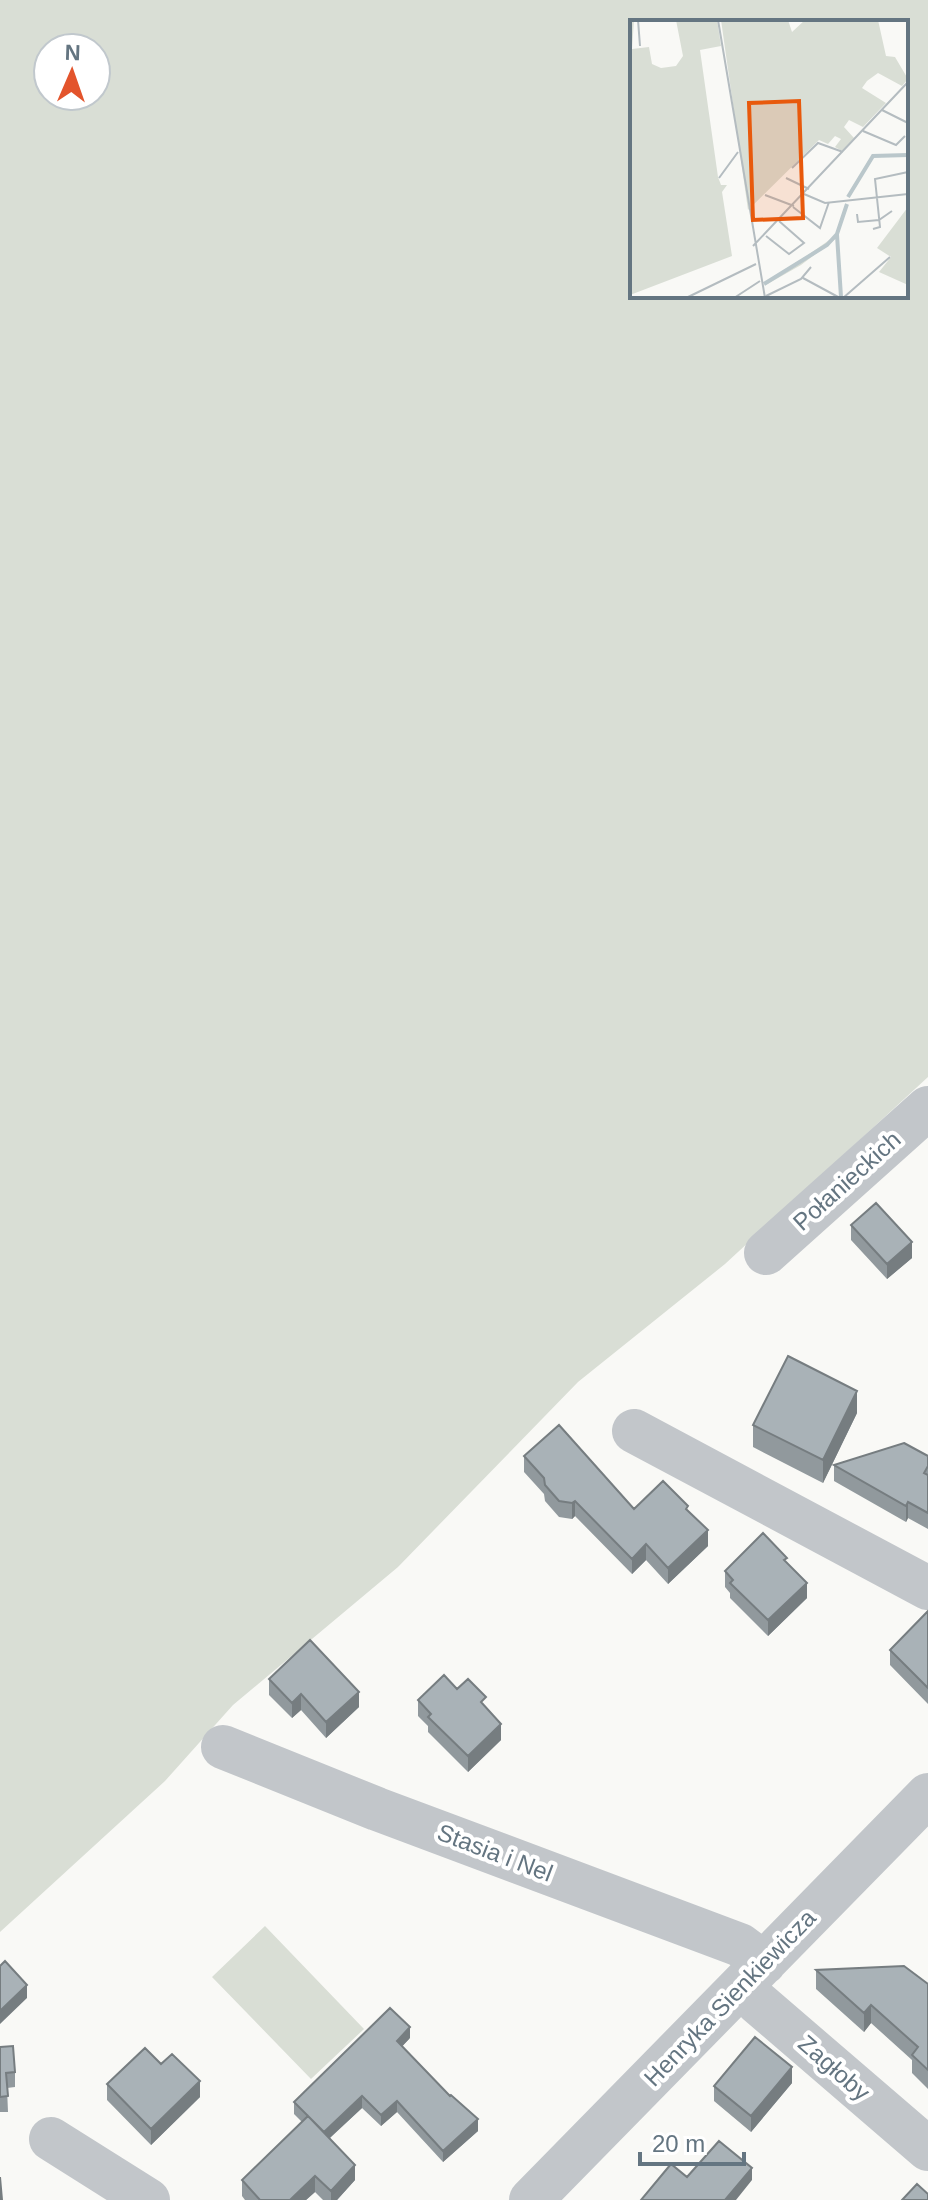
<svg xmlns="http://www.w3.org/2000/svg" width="928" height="2200" font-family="Arial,sans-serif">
	<rect width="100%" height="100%" fill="#f9f9f6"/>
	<!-- green -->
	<path fill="#d9ded5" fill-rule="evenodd" d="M0 0H928V1077L725 1264 578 1382 398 1567 233 1705 165 1781 0 1932ZM632 22H906V296H632ZM48 48H96V96H48Z
		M265 1926 364 2029 311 2079 212 1977Z"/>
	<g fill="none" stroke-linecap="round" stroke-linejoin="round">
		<!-- minor -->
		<path stroke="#c2c6ca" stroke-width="44" d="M766 1253 928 1108
			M634 1431 928 1588
			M223 1747 377 1809 740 1945 764 1963
			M741 1986 757 2002 928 2149
			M51 2139 148 2200
			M531 2200 928 1795"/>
	</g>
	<!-- wall -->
	<path fill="#91999d" d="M851 1225 912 1258 887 1279 851 1240Z
		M857 1413 823 1483 753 1447V1425Z
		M524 1456 634 1509 688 1511 708 1546 668 1584 646 1560 632 1574 575 1516 572 1519 559 1517 545 1501 544 1494 524 1472Z
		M928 1456V1529L908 1518 906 1522 834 1481V1465Z
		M787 1562 807 1598 768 1636 730 1598V1593L725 1587V1571Z
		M928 1611V1704L890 1665V1650Z
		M269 1679 359 1707 326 1738 301 1710 292 1718 269 1695Z
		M457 1689 486 1708 501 1740 468 1772 428 1732V1726L418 1716V1700Z
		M816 1970 928 1984V2089L912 2073V2060L871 2023 864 2032 816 1989Z
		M410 2038 402 2046 478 2131 443 2162 397 2112 381 2126 362 2108 330 2138 355 2180 337 2200H323L315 2192 306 2200H245L242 2196V2180L302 2122 294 2114V2102Z
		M0 2047 15 2072V2087L7 2088 8 2112H0Z
		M161 2064 200 2097 151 2145 107 2100V2084Z
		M792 2083 751 2132 714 2101V2086Z"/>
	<!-- shaded-wall -->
	<path fill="#767d80" d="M912 1242V1258L887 1279V1264Z
		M857 1391V1413L823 1483V1460Z
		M575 1501V1516L572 1519V1503Z
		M908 1502V1518L906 1522V1506Z
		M708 1530V1546L668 1584V1568Z
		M646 1544V1560L632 1574V1559Z
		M807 1583V1598L768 1636V1620Z
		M359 1692V1707L326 1738V1722Z
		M301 1694V1710L292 1718V1703Z
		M501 1724V1740L468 1772V1756Z
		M27 1985V1998L0 2024V2011Z
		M871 2005V2023L864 2032V2013Z
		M410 2027V2038L397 2052V2041Z
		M792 2067V2083L751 2132V2116Z
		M200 2081V2097L151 2145V2129Z
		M362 2096V2108L323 2144V2133Z
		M397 2101V2112L381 2126V2115Z
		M478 2119V2131L443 2162V2151Z
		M355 2165V2180L337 2200H331V2191Z
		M752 2168V2180L736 2200H725Z
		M315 2176V2192L306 2200H290Z"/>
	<!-- building -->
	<path fill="#a9b2b7" stroke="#767d80" stroke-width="2" d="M876 1203 912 1242 887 1264 851 1225Z
		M788 1356 857 1391 823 1460 753 1425Z
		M559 1425 634 1509 663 1481 688 1506 686 1509 708 1530 668 1568 646 1544 632 1559 575 1501 572 1503 559 1501 545 1485 544 1478 524 1456Z
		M904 1443 928 1456V1466L924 1473 928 1475V1513L908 1502 906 1506 834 1465Z
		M763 1533 787 1558 784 1560 807 1583 768 1620 730 1583 733 1580 725 1571Z
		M928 1611V1688L890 1650Z
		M310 1640 359 1692 326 1722 301 1694 292 1703 269 1679Z
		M444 1675 457 1689 468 1679 486 1697 481 1702 501 1724 468 1756 428 1717 431 1714 418 1700Z
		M5 1961 27 1985 0 2011V1966Z
		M904 1966 928 1984V2070L912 2055 918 2047 899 2030 871 2005 864 2013 816 1970Z
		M390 2008 410 2027 397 2041 450 2096 451 2095 478 2119 443 2151 397 2101 381 2115 362 2096 324 2132 294 2102Z
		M755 2037 792 2067 751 2116 714 2086Z
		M13 2046 15 2072 6 2073 8 2096 0 2097V2047Z
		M145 2048 161 2064 172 2054 200 2081 151 2129 107 2084Z
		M308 2116 355 2165 331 2191 315 2176 290 2200H260L242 2180Z
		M719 2141 752 2168 725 2200H641L671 2164 687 2177Z
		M0 2177 2 2200H0Z
		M917 2184 928 2194V2200H902Z"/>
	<g text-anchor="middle" stroke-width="8" stroke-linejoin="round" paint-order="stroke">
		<!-- street labels -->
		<g font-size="24" fill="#647581" stroke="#fff">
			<text transform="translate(847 1181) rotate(-42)" y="8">Połanieckich</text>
			<text transform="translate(495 1853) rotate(21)" y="8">Stasia i Nel</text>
			<text transform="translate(730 1998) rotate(-46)" y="8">Henryka Sienkiewicza</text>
			<text transform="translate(834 2068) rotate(41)" y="8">Zagłoby</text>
		</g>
	</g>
	<!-- overview -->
	<g transform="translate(630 20)">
		<rect width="278" height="278" fill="#f9f9f6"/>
		<path d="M0 0H4L2 29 19 27 22 44 31 48 46 46 53 36 46 0H87L91 26 70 30 88 157 91 165H97L92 172 102 236 0 275ZM91 0H158L162 12 175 0H248L256 36 265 37 278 59 272 66 248 53 237 61 232 68 256 83 233 107 219 100 214 107 224 118 212 131 205 127 211 119 205 116 198 124 189 120 118 190ZM217 186 207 218 171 245 134 266 205 216ZM278 187V265L249 252 261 237 247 228Z" fill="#d9ded5"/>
		<path fill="none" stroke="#bac7cb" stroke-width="4" d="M218 177 243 136 278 135M207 215 211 277M134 264 197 225 207 214 217 184"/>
		<path fill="none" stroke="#b4bcc0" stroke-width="2" d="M8 0 10 26M88 0 135 278M252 90 278 103M233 111 266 125 275 116M162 148 188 123 213 132M89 158 108 132M156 158 179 169M174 174 195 183 278 174M135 175 164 186M163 187 190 208 199 182M227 194 228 202 249 200 262 191M243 209 250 207 245 159 278 152M136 216 159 234 174 223 149 201M123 226 278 62M173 258 210 278M136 276 171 259 181 247M56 278 126 244M104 278 130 261M213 278 260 237"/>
		<path fill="#e8590c" fill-opacity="0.15" stroke="#e8590c" stroke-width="4" d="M169 81 173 198 123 200 119 83Z"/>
		<rect width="278" height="278" fill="none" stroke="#647581" stroke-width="4"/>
	</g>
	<!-- north arrow -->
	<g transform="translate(72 72) rotate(2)"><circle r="38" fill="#ffffff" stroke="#c1c8cd" stroke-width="2"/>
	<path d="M0-6L14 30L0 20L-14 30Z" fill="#e3542c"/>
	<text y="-12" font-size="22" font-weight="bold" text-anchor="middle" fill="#647581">N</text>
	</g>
	<!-- scale -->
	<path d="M640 2152v12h104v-12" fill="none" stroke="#647581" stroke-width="4"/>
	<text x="652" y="2152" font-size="24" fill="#647581" stroke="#ffffff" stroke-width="6" paint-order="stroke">20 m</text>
</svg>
